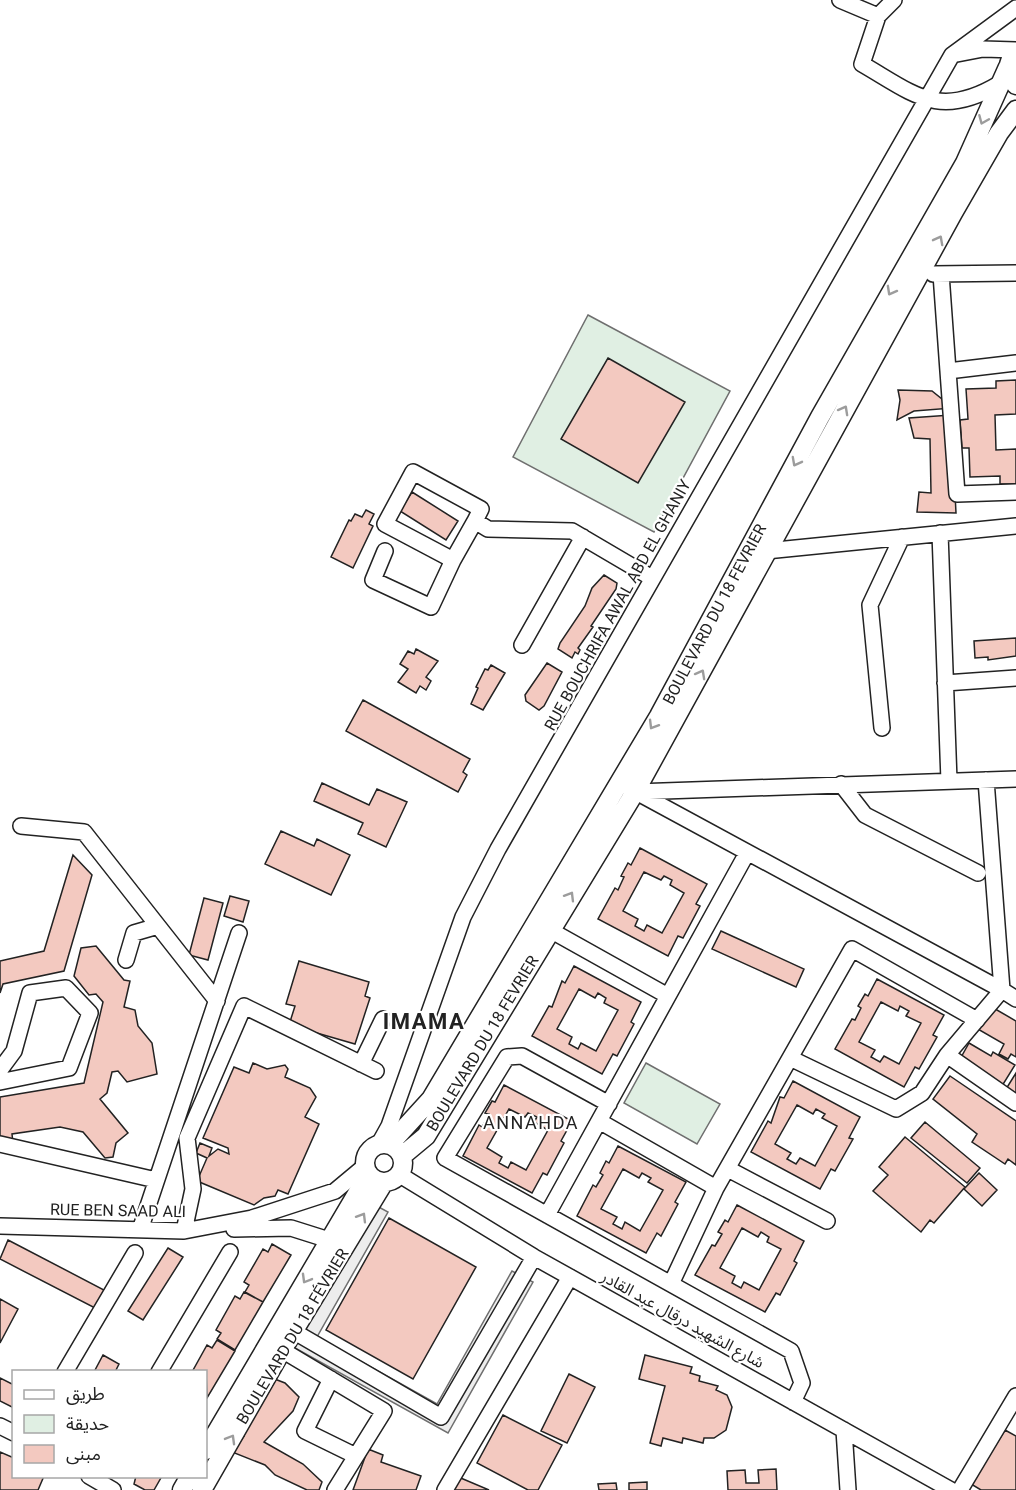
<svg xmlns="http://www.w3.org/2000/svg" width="1016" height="1490" font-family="Roboto,'Noto Sans Arabic',sans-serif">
	<rect width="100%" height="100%" fill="#fff"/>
	<!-- green -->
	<path fill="#e0efe3" stroke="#6f6f6f" stroke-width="1.5" d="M588 315 730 391 654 532 513 457Z
		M646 1063 720 1104 697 1144 624 1103Z"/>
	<!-- parking -->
	<path fill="#ededed" stroke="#6f6f6f" stroke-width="1.5" d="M375 1205 388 1212 317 1337 437 1404 512 1271 533 1282 448 1433 295 1348Z"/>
	<!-- building -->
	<path fill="#f3c9c0" stroke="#222" stroke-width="1.5" fill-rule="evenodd" d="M608 358 685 402 638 483 561 439Z
		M1016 380V414L995 415 996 450 1016 449V484H1000V476L970 477 969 448H962L960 420 968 419 966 389 996 388V381Z
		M898 390 932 391 953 408 914 411 897 420 900 400Z
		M951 415 956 513 917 512 919 492 931 493 930 439 914 438 909 418Z
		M412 492 458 521 446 540 400 511Z
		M366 510 374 514 369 524 373 526 353 568 331 557 349 520 351 521 355 514 362 517Z
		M604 575 617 583 616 589 591 626 593 627 578 648 580 650 578 654 575 652 572 658 558 649 560 643 585 606 592 588Z
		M1016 638V656L988 660V657L975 658 974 641Z
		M416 649 438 661 426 677 431 681 426 690 420 686 416 693 398 682 408 669 400 664 408 651 414 654Z
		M547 663 562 672 544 706 539 710 526 701 525 695Z
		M491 665 505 673 483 710 471 704 478 688 476 687 485 669 488 670Z
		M363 700 470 759 463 772 467 775 458 792 346 731Z
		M322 783 369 805 377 789 407 802 386 847 358 834 363 823 314 801Z
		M281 831 314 846 317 839 350 855 331 895 265 864Z
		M640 848 707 884 696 904 700 906 683 938 678 936 668 956 598 919 615 888 618 890 624 877 621 876 628 863 631 865ZM644 872 661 880 664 876 672 880 670 885 684 893 662 933 647 925 644 931 635 926 638 919 623 911Z
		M73 855 92 875 64 971 3 984 0 993V961L44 951Z
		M230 896 249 901 243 922 224 916Z
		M204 898 223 903 208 960 189 955Z
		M721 931 804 969 796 987 712 949Z
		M96 946 124 980 130 981 124 1007 135 1010 138 1026 152 1043 157 1074 127 1082 118 1071 112 1072 107 1093 100 1099 128 1133 116 1143 113 1157 105 1158 83 1132 60 1127 12 1134 13 1143 0 1140V1097L84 1083 103 1002 96 994 89 995 74 976 81 948Z
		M299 961 369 982 365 996 370 998 355 1044 289 1025 295 1006 286 1004Z
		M574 966 641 1002 631 1022 634 1024 617 1056 613 1054 602 1074 532 1036 549 1006 552 1007 562 981 565 983ZM579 989 595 998 598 993 606 998 604 1003 618 1010 596 1051 581 1043 578 1049 569 1044 572 1037 557 1029Z
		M877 979 944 1015 933 1035 937 1037 919 1069 915 1067 904 1087 835 1049 852 1019 855 1020 861 1008 858 1006 865 994 868 996ZM881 1002 898 1011 900 1006 909 1011 906 1016 921 1023 899 1064 884 1056 880 1062 871 1057 875 1050 859 1042Z
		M990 1006 1016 1021V1057L1011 1054 1008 1059 999 1054 1004 1044 976 1028Z
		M969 1043 991 1056 993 1052 1015 1065 1002 1086 959 1061Z
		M253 1063 267 1069 285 1065 288 1069 285 1077 310 1088 316 1097 305 1117 319 1124 288 1194 278 1190 275 1196 264 1198 254 1205 197 1181 207 1158 196 1153 200 1143 212 1148 209 1156 218 1149 229 1154 228 1148 203 1138 234 1067 249 1073Z
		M1016 1073V1095L1006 1089Z
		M950 1076 1016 1121V1165L1008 1159 1005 1164 972 1142 977 1134 933 1099Z
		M793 1081 860 1117 849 1138 853 1139 835 1171 831 1169 820 1189 751 1152 768 1121 771 1123 780 1097 784 1098ZM797 1105 813 1114 816 1109 825 1114 822 1118 837 1126 815 1166 800 1158 796 1164 787 1159 791 1153 775 1144Z
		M504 1085 572 1121 561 1141 564 1143 547 1175 543 1173 532 1193 463 1156 479 1125 482 1127 489 1114 485 1113 492 1101 495 1102ZM509 1109 525 1117 528 1113 537 1117 534 1122 548 1130 526 1170 511 1162 508 1168 499 1163 502 1157 487 1148Z
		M925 1122 980 1168 967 1183 911 1138Z
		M905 1137 965 1187 934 1223 930 1220 921 1232 873 1191 888 1175 879 1167Z
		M618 1146 686 1182 675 1202 678 1204 661 1236 657 1233 646 1253 577 1216 593 1185 596 1187 603 1175 600 1173 606 1161 609 1163ZM623 1169 639 1178 642 1173 651 1178 648 1182 663 1190 640 1231 625 1222 622 1229 613 1224 617 1217 601 1209Z
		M979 1173 997 1190 982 1206 964 1189Z
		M737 1205 804 1241 794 1261 797 1263 780 1295 776 1293 765 1312 695 1275 712 1245 715 1246 722 1234 718 1232 725 1220 728 1222ZM742 1228 758 1237 761 1232 769 1237 767 1242 781 1249 759 1290 744 1282 741 1288 732 1283 735 1276 720 1268Z
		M389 1218 476 1267 413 1379 326 1330Z
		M8 1240 104 1290 95 1308 0 1259Z
		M272 1244 291 1255 263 1302 245 1292 249 1285 244 1282 263 1249 268 1252Z
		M168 1248 183 1257 143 1320 128 1311Z
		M244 1292 263 1302 235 1350 217 1339 221 1333 216 1330 235 1296 240 1299Z
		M0 1299 18 1309 0 1343Z
		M217 1340 235 1351 207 1398 206 1372H192L207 1345 212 1348Z
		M103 1355 119 1364 115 1372H94Z
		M645 1355 692 1367 690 1373 700 1376 699 1381 718 1386 716 1390 727 1395 732 1407 726 1430 714 1438H704L703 1443 683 1438 682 1443 663 1438 661 1446 650 1443 665 1386 639 1379Z
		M569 1374 595 1387 567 1443 541 1431Z
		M0 1378 14 1385V1408L0 1401Z
		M272 1378 285 1383 299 1397 293 1411 264 1442 303 1464 322 1482 319 1490H307L275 1475 265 1465 232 1452 244 1436 240 1432Z
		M503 1415 562 1445 538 1490H528L477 1463Z
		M1005 1430 1016 1436V1490H981L971 1484Z
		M368 1449 383 1455 381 1462 421 1476 416 1490H353Z
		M0 1452 14 1458V1476H44L38 1490H0Z
		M776 1469 777 1490H728L727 1471 745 1470 746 1483H759L758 1470Z
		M136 1476H162L154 1490H145L134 1484Z
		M456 1476 489 1490H449Z
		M647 1482V1490H629V1483Z
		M616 1483 617 1490H599L598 1484Z"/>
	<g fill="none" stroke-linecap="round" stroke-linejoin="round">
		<!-- minor casing -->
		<g stroke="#222" stroke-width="18">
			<path id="minor" d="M840 0 878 16
				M894 0 878 16 862 64C914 94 939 120 999 84
				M957 54 983 49 1016 50
				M933 274 1016 273
				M941 274 948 371
				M1016 363 948 371 957 494 1016 492
				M475 521 453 560 385 524 413 472 481 509 475 521 488 529 572 531 652 578
				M940 533 949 781
				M385 551 373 580 431 607 453 560
				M766 551 1016 526
				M522 645 583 537
				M945 683 1016 678
				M882 728 870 605 902 537
				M986 780 1002 990 1016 999
				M841 784 865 815 978 873
				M627 787 1002 990 947 1055 1016 1103
				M635 792 1016 779
				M21 826 84 832 217 1001
				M550 930 668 996
				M126 960 134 933 158 926
				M790 1058 896 1109 922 1093 947 1055
				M361 1064 383 1019
				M0 1070 14 1051 30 993 66 988 90 1013 69 1068 0 1082
				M609 1104 522 1056 507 1057 445 1158 791 1351 802 1383 793 1402
				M599 1121 716 1188
				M0 1144 156 1180
				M379 1144 389 1126 463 917 498 849 952 55 1016 8
				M728 1169 827 1221
				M400 1175 534 1257 951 1490
				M547 1215 747 853
				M0 1226 184 1231 252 1218 335 1191 365 1166
				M234 1229 291 1228 329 1240
				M140 1230 239 933
				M184 1231 193 1189 187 1138 244 1006 376 1071
				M671 1284 716 1188 852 949 977 1020
				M293 1331 441 1417 534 1257
				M282 1350 384 1411 335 1490
				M65 1372 135 1253
				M159 1372 230 1252
				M331 1379 305 1431 356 1456
				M0 1426 14 1433
				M844 1430 848 1490
				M89 1476 113 1490
				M445 1490 570 1277
				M960 1490 1016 1396"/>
		</g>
		<!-- major casing -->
		<g stroke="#222" stroke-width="21">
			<path id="major" d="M1016 52C1006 62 1007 74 1016 85
				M365 1163a19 19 0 1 1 38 0a19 19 0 1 1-38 0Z
				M390 1144 431 1099 659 716 820 417 965 163 1008 67
				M402 1156 426 1136 635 792 953 213 999 133 1016 110
				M206 1450 368 1175
				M182 1490 190 1476
				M202 1490 282 1350 384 1182"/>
		</g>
		<!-- minor -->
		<use href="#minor" stroke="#fff" stroke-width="15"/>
		<!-- major -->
		<use href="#major" stroke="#fff" stroke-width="18"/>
	</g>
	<!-- one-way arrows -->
	<defs><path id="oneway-chevron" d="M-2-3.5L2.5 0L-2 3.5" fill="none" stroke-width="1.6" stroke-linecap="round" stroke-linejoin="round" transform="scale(1.5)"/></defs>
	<g stroke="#9c9c9c">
		<use href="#oneway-chevron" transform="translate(983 120) rotate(113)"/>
		<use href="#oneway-chevron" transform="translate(939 240) rotate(-62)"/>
		<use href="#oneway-chevron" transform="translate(891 291) rotate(119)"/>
		<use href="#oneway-chevron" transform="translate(844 410) rotate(-61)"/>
		<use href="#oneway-chevron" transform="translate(796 462) rotate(118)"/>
		<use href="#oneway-chevron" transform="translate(701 674) rotate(-61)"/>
		<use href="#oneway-chevron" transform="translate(653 725) rotate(121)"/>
		<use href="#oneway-chevron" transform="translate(570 896) rotate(-59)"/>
		<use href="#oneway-chevron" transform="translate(362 1217) rotate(-59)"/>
		<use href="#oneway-chevron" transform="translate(306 1279) rotate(120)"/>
		<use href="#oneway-chevron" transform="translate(231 1439) rotate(-60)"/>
	</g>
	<g text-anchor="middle" stroke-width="4.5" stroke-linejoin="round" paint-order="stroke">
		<!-- street labels -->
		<g font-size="16" fill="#222" stroke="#fff">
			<text transform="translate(617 605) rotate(-61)" y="6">RUE BOUCHRIFA AWAL ABD EL GHANIY</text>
			<text transform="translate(714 614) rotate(-62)" y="6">BOULEVARD DU 18 FEVRIER</text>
			<text transform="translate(482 1043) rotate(-59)" y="6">BOULEVARD DU 18 FEVRIER</text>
			<text transform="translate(118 1210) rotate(1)" y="6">RUE BEN SAAD ALI</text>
			<text transform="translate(683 1319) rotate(29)" y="6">شارع الشهيد درقال عبد القادر</text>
			<text transform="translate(292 1336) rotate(-59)" y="6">BOULEVARD DU 18 FÉVRIER</text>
		</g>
		<!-- neighbourhood labels -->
		<g font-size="18" letter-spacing="1.5" fill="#222" stroke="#fff">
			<text x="531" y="1129">ANNAHDA</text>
		</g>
		<!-- district labels -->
		<g font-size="22" font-weight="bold" letter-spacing="1.5" fill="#222" stroke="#fff">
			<text x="424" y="1029">IMAMA</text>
		</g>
	</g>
	<!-- legend -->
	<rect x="12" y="1370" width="195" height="108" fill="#ffffff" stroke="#a7a7a7" stroke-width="1.5"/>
	<rect x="24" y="1390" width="30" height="9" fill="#ffffff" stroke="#a7a7a7" stroke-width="1.5"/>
	<text x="66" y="1400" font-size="18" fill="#222222">طريق</text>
	<rect x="24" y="1415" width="30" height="18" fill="#e0efe3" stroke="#a7a7a7" stroke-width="1.5"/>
	<text x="66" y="1430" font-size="18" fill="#222222">حديقة</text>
	<rect x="24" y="1445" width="30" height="18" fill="#f3c9c0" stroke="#a7a7a7" stroke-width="1.5"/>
	<text x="66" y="1460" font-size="18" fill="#222222">مبنى</text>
</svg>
